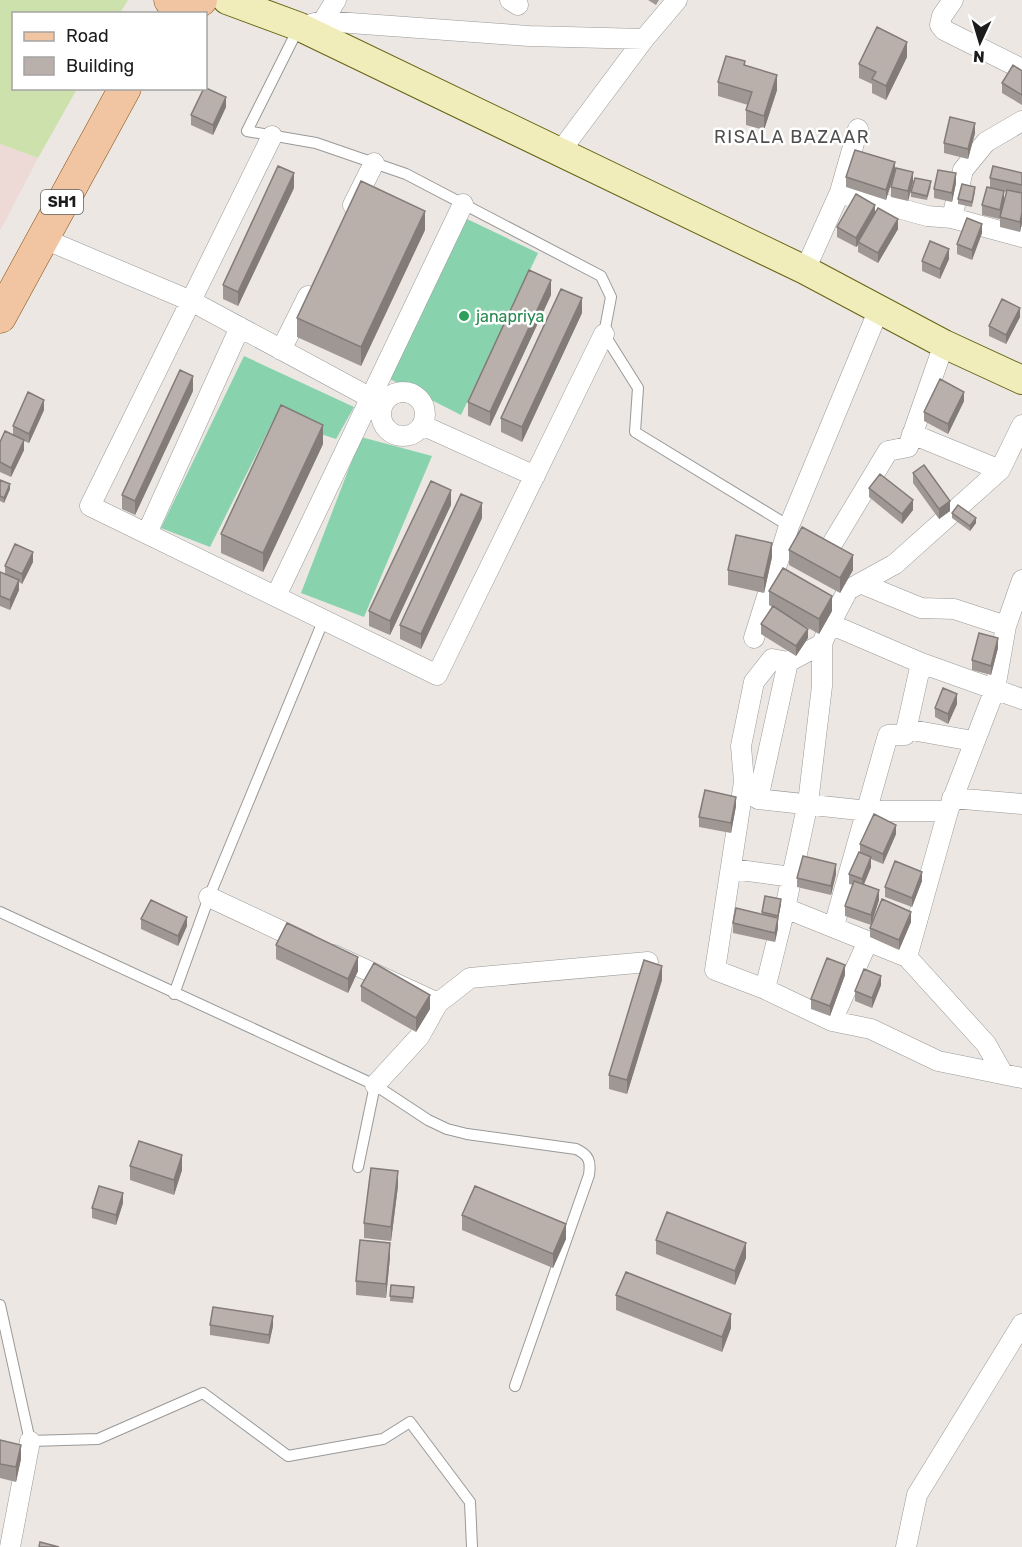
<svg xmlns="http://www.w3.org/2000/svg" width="1022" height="1547" font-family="Rubik,sans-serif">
	<rect width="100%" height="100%" fill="#ece7e2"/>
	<!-- military -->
	<path fill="#eddad7" d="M0 144 38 158 0 231Z"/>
	<!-- grass -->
	<path fill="#cde1ad" d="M0 0H128L120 13 14 14V88L77 89 38 158 0 144Z"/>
	<!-- pitch -->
	<path fill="#88d3ad" d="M467 219 538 253 461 415 390 379Z
		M244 356 354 407 336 439 274 419 210 547 161 528Z
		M361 437 432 456 364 617 301 593Z"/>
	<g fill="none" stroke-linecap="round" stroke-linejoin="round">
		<!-- service casing -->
		<g stroke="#999" stroke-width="12">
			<path id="service" d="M299 27 247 131 316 143 406 174 601 276 611 297 604 334 638 388 635 432 789 526
				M0 912 375 1085 358 1167
				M174 994 209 897 324 619
				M375 1085 428 1120 447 1129 467 1134 576 1149C589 1155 591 1161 589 1175L515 1386
				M0 1305 30 1441 98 1439 203 1393 288 1456 383 1439 410 1422 470 1502 472 1547"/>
		</g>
		<!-- minor casing -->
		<g stroke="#999" stroke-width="21">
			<path id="minor" d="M510 0 518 5
				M953 0 942 16 940 25 944 30 1022 69
				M323 21 336 0
				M300 27 323 21 529 36 644 39
				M272 136 90 506 437 675 604 334
				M559 153 644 39 677 0
				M840 192 927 216 952 218 1022 237
				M353 205 374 163
				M952 218 963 170 986 142 1022 121
				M42 238 191 301 382 404
				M805 270 840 192 858 129
				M281 350 308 296
				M381 414a22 22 0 1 1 44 0a22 22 0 1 1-44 0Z
				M424 426 535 476
				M912 434 1000 470
				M147 533 240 327
				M829 549 888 451 908 447 944 344
				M860 583 921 608 954 609 1006 626
				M276 596 463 204
				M830 624 921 663 1022 699
				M754 638 789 526 879 309
				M822 644 788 662 772 659 754 682 741 746 744 782 715 970 765 989 832 1021 871 1029 938 1061 1022 1078
				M788 662 758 799 868 811H948
				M906 729 973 741
				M952 798 1022 804
				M732 869 792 877
				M209 897 307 943
				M785 908 907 957 948 811 995 689 1006 626 1022 580
				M834 926 888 735H905L921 663
				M334 955 438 1003 419 1037 375 1085
				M907 957 986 1044 1003 1074
				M765 989 785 908 808 803 822 686V644L830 624 848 590 895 564 1000 470 1022 425
				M438 1003 470 978 648 962
				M832 1021 868 941
				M10 1547 30 1441
				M906 1547 917 1495 1022 1324"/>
		</g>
		<!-- secondary casing -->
		<g stroke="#656410" stroke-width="30">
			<path id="secondary" d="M227 0 300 27 805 270 944 344 1022 380"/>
		</g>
		<!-- primary casing -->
		<g stroke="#834f10" stroke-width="33">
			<path id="primary" d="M170 0C180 9 191 9 201 0
				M0 317 125 88"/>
		</g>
		<!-- service -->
		<use href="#service" stroke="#fff" stroke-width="10"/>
		<!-- minor -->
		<use href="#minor" stroke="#fff" stroke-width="20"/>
		<!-- secondary -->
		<use href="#secondary" stroke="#f1edbb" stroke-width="28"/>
		<!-- primary -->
		<use href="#primary" stroke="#f1c5a2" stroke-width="32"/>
	</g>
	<!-- wall -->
	<path fill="#9f9794" d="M648 0H659L656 5Z
		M907 57 886 100 872 93V84L859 78V64Z
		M745 65 777 90 764 130 746 125V110L748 105 718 96V82Z
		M1022 71V105L1002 93V83Z
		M226 107 213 135 191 125V115Z
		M975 133 968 159 944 153V143Z
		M895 162 886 200 846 187V177Z
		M1022 173V223L1020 232 1000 227V218V219L982 215V205L1004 201 1007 192 990 188V178Z
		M913 182 908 201 891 197V187Z
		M956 183 952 202 934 198V189Z
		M931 186 927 200 911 197V192Z
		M294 188 238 306 223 299V285Z
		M975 192 972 207 958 204V199Z
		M875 212 898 229 878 263 858 252V245L856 247 837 237V227Z
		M425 230 361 366 297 337V318Z
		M982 233 972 260 957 254V244Z
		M949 259 940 279 922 271V261Z
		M551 295 490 426 468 416V402Z
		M582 313 522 442 501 432V418Z
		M1020 317 1006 344 989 336V326Z
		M193 391 135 515 122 509V495Z
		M964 401 948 434 924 421V412Z
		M44 410 29 443 24 441V450L11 477 0 472V442L13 435V426Z
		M323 444 263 572 221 553V534Z
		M913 473 950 511 939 519 913 483Z
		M0 480 10 489 4 503 0 501Z
		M869 488 913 510 902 524 869 497Z
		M451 505 390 635 369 626V611Z
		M952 513 976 523 970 531 952 518Z
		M482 518 421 649 400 639V625Z
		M789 550 853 570 840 593 789 565Z
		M772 557 764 593 728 585V570Z
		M33 562 22 584 19 582V590L10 610 0 606V572L5 574V566Z
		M769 591 832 611 819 634 794 620 808 638 796 656 761 634V624L772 607 769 605Z
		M998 648 991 675 972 670V660Z
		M957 704 948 724 935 717V708Z
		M736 806 731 833 699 827V817Z
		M896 834 883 864 871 859V867L864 884 879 900 871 925 845 916V906L853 885 849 884V874L860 852V844Z
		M836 874 831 895 797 887V878Z
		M922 881 912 907 885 897V887Z
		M781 904 778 918V928L775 942 733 933V923L762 914V912Z
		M141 919 187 926 178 946 141 929Z
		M911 922 899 950 870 937V928Z
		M276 945 358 971 348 993 276 959Z
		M845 975 830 1016 811 1009V999Z
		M662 980 627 1094 609 1089V1075Z
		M881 985 872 1008 855 1001V991Z
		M361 986 430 1009 416 1032 361 1001Z
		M130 1166 182 1170 174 1195 130 1180Z
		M398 1186 391 1241 364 1238V1223Z
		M123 1203 116 1225 92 1218V1208Z
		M462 1215 566 1239 553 1268 462 1230Z
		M656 1240 746 1258 735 1285 656 1254Z
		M390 1257 386 1298 356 1295V1281Z
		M391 1285 414 1287 413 1303 390 1301Z
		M616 1295 731 1328 722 1352 616 1310Z
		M210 1325 273 1326 269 1344 210 1335Z
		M0 1440 21 1459 16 1482 0 1478Z"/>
	<!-- shaded-wall -->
	<path fill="#827b78" d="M907 42V57L886 100V86Z
		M777 75V90L764 130V116Z
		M226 97V107L213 135V125Z
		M975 123V133L968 159V149Z
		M895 162V172L886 200V190Z
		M913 172V182L908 201V191Z
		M294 173V188L238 306V292Z
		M956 173V183L952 202V193Z
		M1004 191V201L1000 219V210Z
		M875 205V215L858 242V245L856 247V238Z
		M425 211V230L361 366V347Z
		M1022 213V223L1020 232V222Z
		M898 219V229L878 263V253Z
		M982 224V233L972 260V250Z
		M949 249V259L940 279V269Z
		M551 280V295L490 426V412Z
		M582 298V313L522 442V427Z
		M1020 308V317L1006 344V335Z
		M193 376V391L135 515V501Z
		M964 392V401L948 434V424Z
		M44 400V410L29 443V434Z
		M323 425V444L263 572V553Z
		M24 440V450L11 477V468Z
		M10 484V489L4 503V498Z
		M451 490V505L390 635V621Z
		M913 500V510L902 524V514Z
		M950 501V511L939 519V509Z
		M482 503V518L421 649V634Z
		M976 518V523L970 531V526Z
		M772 543V557L764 593V578Z
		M33 552V562L22 584V574Z
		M853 555V570L840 593V578Z
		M19 580V590L10 610V600Z
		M832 596V611L819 634V619Z
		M808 629V638L796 656V646Z
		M998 638V648L991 675V666Z
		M957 694V704L948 724V714Z
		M736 797V806L731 833V823Z
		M896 825V834L883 864V854Z
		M871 857V867L862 889V879Z
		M836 864V874L831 895V886Z
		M922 872V881L912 907V898Z
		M879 890V900L871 925V915Z
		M781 899V904L778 919V918V928L775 942V933Z
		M911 912V922L899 950V940Z
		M187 917V926L178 946V936Z
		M358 957V971L348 993V979Z
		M845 965V975L830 1016V1006Z
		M662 966V980L627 1094V1080Z
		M881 976V985L872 1008V998Z
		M430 995V1009L416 1032V1018Z
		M182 1155V1170L174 1195V1180Z
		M398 1171V1186L391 1241V1227Z
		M123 1193V1203L116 1225V1215Z
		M566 1224V1239L553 1268V1254Z
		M390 1243V1257L386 1298V1284Z
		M746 1243V1258L735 1285V1271Z
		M731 1314V1328L722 1352V1337Z
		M273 1316V1326L269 1344V1335Z
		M21 1445V1459L16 1482V1467Z"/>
	<!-- building -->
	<path fill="#b9b0ac" stroke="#827b78" stroke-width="1.5" d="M877 27 907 42 886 86 872 79 876 72 859 64Z
		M726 56 745 61 744 65 777 75 764 116 746 110 752 92 718 82Z
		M1013 65 1022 71V95L1002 83Z
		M204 88H206L226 97 213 125 191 115Z
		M950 117 975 123 968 149 944 143Z
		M855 150 895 162 886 190 846 177Z
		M278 166 294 173 238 292 223 285Z
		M993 166 1022 173V185L990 178Z
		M896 168 913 172 908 191 891 187Z
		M938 170 956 173 952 193 934 189Z
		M915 178 931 181 927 196 911 192Z
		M361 181 425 211 361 347 297 318Z
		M962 184 975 187 972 202 958 199Z
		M987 187 1004 191 1000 210 982 205Z
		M1007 190 1022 193V213L1020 222 1000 217Z
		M856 194 875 205 856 238 837 227Z
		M878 208 898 219 878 253 858 242Z
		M967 218 982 224 972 250 957 244Z
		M930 241 949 249 940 269 922 261Z
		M529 270 551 280 490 412 468 402Z
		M561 289 582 298 522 427 501 418Z
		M1002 299 1020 308 1006 335 989 326Z
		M180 370 193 376 135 501 122 495Z
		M940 379 964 392 948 424 924 412Z
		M28 392 44 400 29 434 13 426Z
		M281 405 323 425 263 553 221 534Z
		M5 431 24 440 11 468 0 462V442Z
		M924 465 950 501 939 509 913 473Z
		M880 474 913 500 902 514 869 488Z
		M0 480 10 484 4 498 0 496Z
		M431 481 451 490 390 621 369 611Z
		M461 494 482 503 421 634 400 625Z
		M958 505 976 518 970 526 952 513Z
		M802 527 853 555 840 578 789 550Z
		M736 535 772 543 764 578 728 570Z
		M15 544 33 552 22 574 5 566Z
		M783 568 832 596 819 619 769 591Z
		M0 572 19 580 10 600 0 596Z
		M773 606 808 629 796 646 761 624Z
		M979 633 998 638 991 666 972 660Z
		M943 688 957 694 948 714 935 708Z
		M705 790 736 797 731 823 699 817Z
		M874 814 896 825 883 854 860 844Z
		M859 852 871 857 862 879 849 874Z
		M803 856 836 864 831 886 797 878Z
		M895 861 922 872 912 898 885 887Z
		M854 881 879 890 871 915 845 906Z
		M765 896 781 899 778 916 762 912Z
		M882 899 911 912 899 940 870 928Z
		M151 900 187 917 178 936 141 919Z
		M736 908 778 918 775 933 733 923Z
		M287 923 358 957 348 979 276 945Z
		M827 958 845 965 830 1006 811 999Z
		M644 960 662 966 627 1080 609 1075Z
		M374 963 430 995 416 1018 361 986Z
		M864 969 881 976 872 998 855 991Z
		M139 1141 182 1155 174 1180 130 1166Z
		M371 1168 398 1171 391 1227 364 1223Z
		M99 1186 123 1193 116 1215 92 1208Z
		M475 1186 566 1224 553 1254 462 1215Z
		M667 1212 746 1243 735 1271 656 1240Z
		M360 1240 390 1243 386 1284 356 1281Z
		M626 1272 731 1314 722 1337 616 1295Z
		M391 1285 414 1287 413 1298 390 1296Z
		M213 1307 273 1316 269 1335 210 1325Z
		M0 1440 21 1445 16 1467 0 1464Z
		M40 1542 59 1547H39Z"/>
	<!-- markers -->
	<circle fill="#2e9e5b" stroke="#fff" stroke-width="2" cx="464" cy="316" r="6"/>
	<g text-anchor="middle" stroke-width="5" stroke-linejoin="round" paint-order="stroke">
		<!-- shield labels -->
		<rect fill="#fff" stroke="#606060" stroke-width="1.5" x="41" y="190" width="42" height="24" rx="4.5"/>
		<g font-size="15" font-weight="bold" fill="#1c1c1c">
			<text x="62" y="207">SH1</text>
		</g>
		<!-- leisure labels -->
		<g font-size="16" fill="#27864d" stroke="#fff" text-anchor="start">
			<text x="476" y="322">janapriya</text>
		</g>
		<!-- neighbourhood labels -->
		<g font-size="18" letter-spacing="1.5" fill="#4f4f4f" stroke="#fff">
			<text x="792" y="143">RISALA BAZAAR</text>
		</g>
	</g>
	<!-- legend -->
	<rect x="12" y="12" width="195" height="78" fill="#ffffff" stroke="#a4a4a4" stroke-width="1.5"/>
	<rect x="24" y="32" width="30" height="9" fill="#f1c5a2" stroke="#a4a4a4" stroke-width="1.5"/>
	<text x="66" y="42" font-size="18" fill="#1c1c1c">Road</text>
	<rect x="24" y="57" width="30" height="18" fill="#b9b0ac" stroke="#a4a4a4" stroke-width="1.5"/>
	<text x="66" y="72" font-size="18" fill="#1c1c1c">Building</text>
	<!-- north arrow -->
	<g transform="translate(980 42) rotate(184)" stroke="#ffffff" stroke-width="4.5" paint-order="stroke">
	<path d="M0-4.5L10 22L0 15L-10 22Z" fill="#1c1c1c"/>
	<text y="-9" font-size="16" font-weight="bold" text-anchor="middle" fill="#1c1c1c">N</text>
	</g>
</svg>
